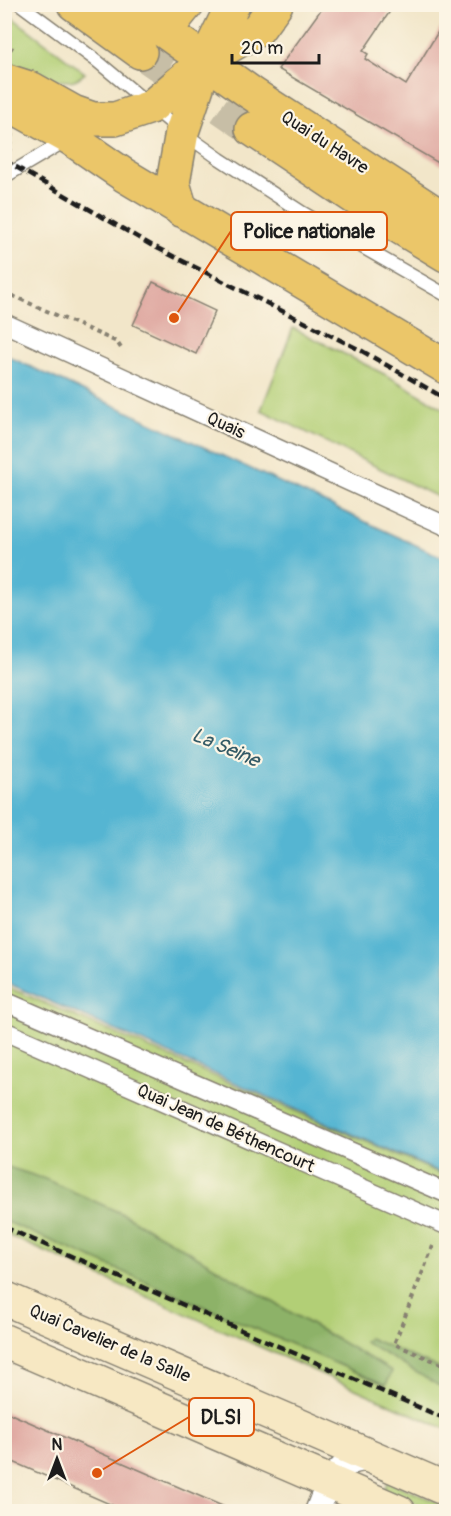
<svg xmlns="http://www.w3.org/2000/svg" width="451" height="1516" font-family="Pangolin,sans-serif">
	<rect width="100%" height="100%" fill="#fcf5e5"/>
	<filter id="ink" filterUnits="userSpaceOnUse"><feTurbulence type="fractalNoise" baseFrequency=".0167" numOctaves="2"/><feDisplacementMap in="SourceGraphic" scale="12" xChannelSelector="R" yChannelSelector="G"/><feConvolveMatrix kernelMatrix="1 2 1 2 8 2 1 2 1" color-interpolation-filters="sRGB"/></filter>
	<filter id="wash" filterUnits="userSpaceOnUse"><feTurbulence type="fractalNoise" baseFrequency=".008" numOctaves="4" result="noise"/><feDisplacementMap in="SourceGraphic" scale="24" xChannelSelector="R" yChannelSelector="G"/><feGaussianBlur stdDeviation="1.35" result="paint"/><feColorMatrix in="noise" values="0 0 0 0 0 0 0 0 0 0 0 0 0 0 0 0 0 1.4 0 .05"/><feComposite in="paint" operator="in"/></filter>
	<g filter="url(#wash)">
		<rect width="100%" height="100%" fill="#f2e6c9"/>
		<!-- green -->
		<path fill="#b2cf76" stroke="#677649" stroke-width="1.5" d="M4 12H5L85 73C80 78 75 81 68 81 49 81 22 68 5 61Z
			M293 328 388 376 446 410V501L261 410Z
			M5 986 446 1176V1429L5 1234Z
			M388 1481 446 1506V1511H434L384 1490Z"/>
		<!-- forest -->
		<path fill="#8db267" stroke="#546742" stroke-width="1.5" d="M5 1166 45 1179 123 1214 193 1254 305 1321 392 1371 386 1385 5 1221Z
			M369 1338 446 1371V1390L364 1342Z"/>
		<!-- water -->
		<path fill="#54b5d2" stroke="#386877" stroke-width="1.5" d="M5 355 446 559V1175L5 982Z"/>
		<g id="blocks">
			<!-- building -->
			<path fill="#e0aaa3" d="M325 4H395L363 51 368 54 365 59 406 85 447 17V168L278 69Z
				M153 282 215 311 196 354 133 325Z
				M4 1411 236 1512H128L4 1458Z"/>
		</g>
	</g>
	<g filter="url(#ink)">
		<use href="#blocks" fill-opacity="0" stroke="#878172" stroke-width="1.5"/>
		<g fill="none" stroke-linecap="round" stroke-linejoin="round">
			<!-- primary-tunnel -->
			<path stroke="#c7bea6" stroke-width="33" stroke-dasharray="33 16" stroke-linecap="butt" d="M140 52 252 129"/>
			<!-- service casing -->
			<g stroke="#878172" stroke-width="15">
				<path id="service" d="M20 4 97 61 182 132 220 159 303 213 446 295
					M4 127 6 134 4 149
					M4 177 65 141"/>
			</g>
			<!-- pedestrian casing -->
			<g stroke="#878172" stroke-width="21">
				<path id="pedestrian" d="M4 323 446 526
					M4 1001 446 1193
					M4 1031 446 1225"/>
			</g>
			<!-- minor casing -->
			<g stroke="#878172" stroke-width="27">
				<path id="minor" d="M317 1512C324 1494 332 1469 352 1462 358 1459 368 1459 375 1458"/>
			</g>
			<!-- secondary casing -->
			<g stroke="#878172" stroke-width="36">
				<path id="secondary" d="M4 1298 446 1489
					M4 1341 399 1512"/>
			</g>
			<!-- primary casing -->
			<g stroke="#878172" stroke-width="36">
				<path id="primary" d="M74 4 140 52
					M126 4 251 93 446 220
					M165 31 187 4
					M4 80 32 89 73 112 93 119H115L151 107 206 60 258 29 276 4
					M4 97 14 107 70 138 124 175 446 367
					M252 129 393 223 446 255
					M181 210 173 183 182 132 206 60 233 4"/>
			</g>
			<!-- path -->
			<path stroke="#878172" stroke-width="4" stroke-dasharray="4.5 4.5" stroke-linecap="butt" d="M4 43 13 49
				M4 292 117 342 123 351
				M433 1246 394 1344 446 1366"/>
			<!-- service -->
			<use href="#service" stroke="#fff" stroke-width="12"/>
			<!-- pedestrian -->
			<use href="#pedestrian" stroke="#fff" stroke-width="18"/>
			<!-- minor -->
			<use href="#minor" stroke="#fff" stroke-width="24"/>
			<!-- secondary -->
			<use href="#secondary" stroke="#f7e8c3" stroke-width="33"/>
			<!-- primary -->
			<use href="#primary" stroke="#ebc669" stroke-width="33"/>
			<!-- rail -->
			<path stroke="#1c1c1c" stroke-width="4.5" stroke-dasharray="9 4.5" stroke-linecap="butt" d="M4 160 151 245 362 351 446 399
				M4 1227 446 1419"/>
		</g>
	</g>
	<g text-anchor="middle" stroke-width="4.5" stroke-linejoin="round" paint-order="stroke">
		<!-- street labels -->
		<g font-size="18" fill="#1c1c1c" stroke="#fcf5e5">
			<text transform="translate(325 142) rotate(33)" y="6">Quai du Havre</text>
			<text transform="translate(226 425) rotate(25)" y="6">Quais</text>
			<text transform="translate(226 1128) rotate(24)" y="6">Quai Jean de Béthencourt</text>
			<text transform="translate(110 1343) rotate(23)" y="6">Quai Cavelier de la Salle</text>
		</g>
		<!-- water labels -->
		<g font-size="20" font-style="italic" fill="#325965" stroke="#fcf5e5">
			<text transform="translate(226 747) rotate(23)" y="7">La Seine</text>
		</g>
	</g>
	<!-- callouts -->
	<path fill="none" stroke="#de560d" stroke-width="2" d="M174 318L231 231M97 1473L189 1417"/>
	<g fill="#de560d" stroke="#fcf5e5" stroke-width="2">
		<circle cx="174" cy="318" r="6"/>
		<circle cx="97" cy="1473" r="6"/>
	</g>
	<g fill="#fcf5e5" stroke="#de560d" stroke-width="2">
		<rect x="231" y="212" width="156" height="38" rx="6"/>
		<rect x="189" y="1398" width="65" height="38" rx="6"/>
	</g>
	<g font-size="20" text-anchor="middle" font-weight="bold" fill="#1c1c1c">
		<text x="309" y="238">Police nationale</text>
		<text x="221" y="1424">DLSI</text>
	</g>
	<!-- margin -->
	<rect width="451" height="1516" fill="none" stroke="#fcf5e5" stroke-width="24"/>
	<!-- north arrow -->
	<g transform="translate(57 1459)" stroke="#fcf5e5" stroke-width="4.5" paint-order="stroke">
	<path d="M0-4.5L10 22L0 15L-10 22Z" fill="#1c1c1c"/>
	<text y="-9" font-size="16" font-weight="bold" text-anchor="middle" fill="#1c1c1c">N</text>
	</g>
	<!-- scale -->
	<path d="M232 54v9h87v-9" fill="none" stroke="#1c1c1c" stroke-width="3"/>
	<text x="241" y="54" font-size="18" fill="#1c1c1c" stroke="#fcf5e5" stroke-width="4.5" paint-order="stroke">20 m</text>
</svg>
